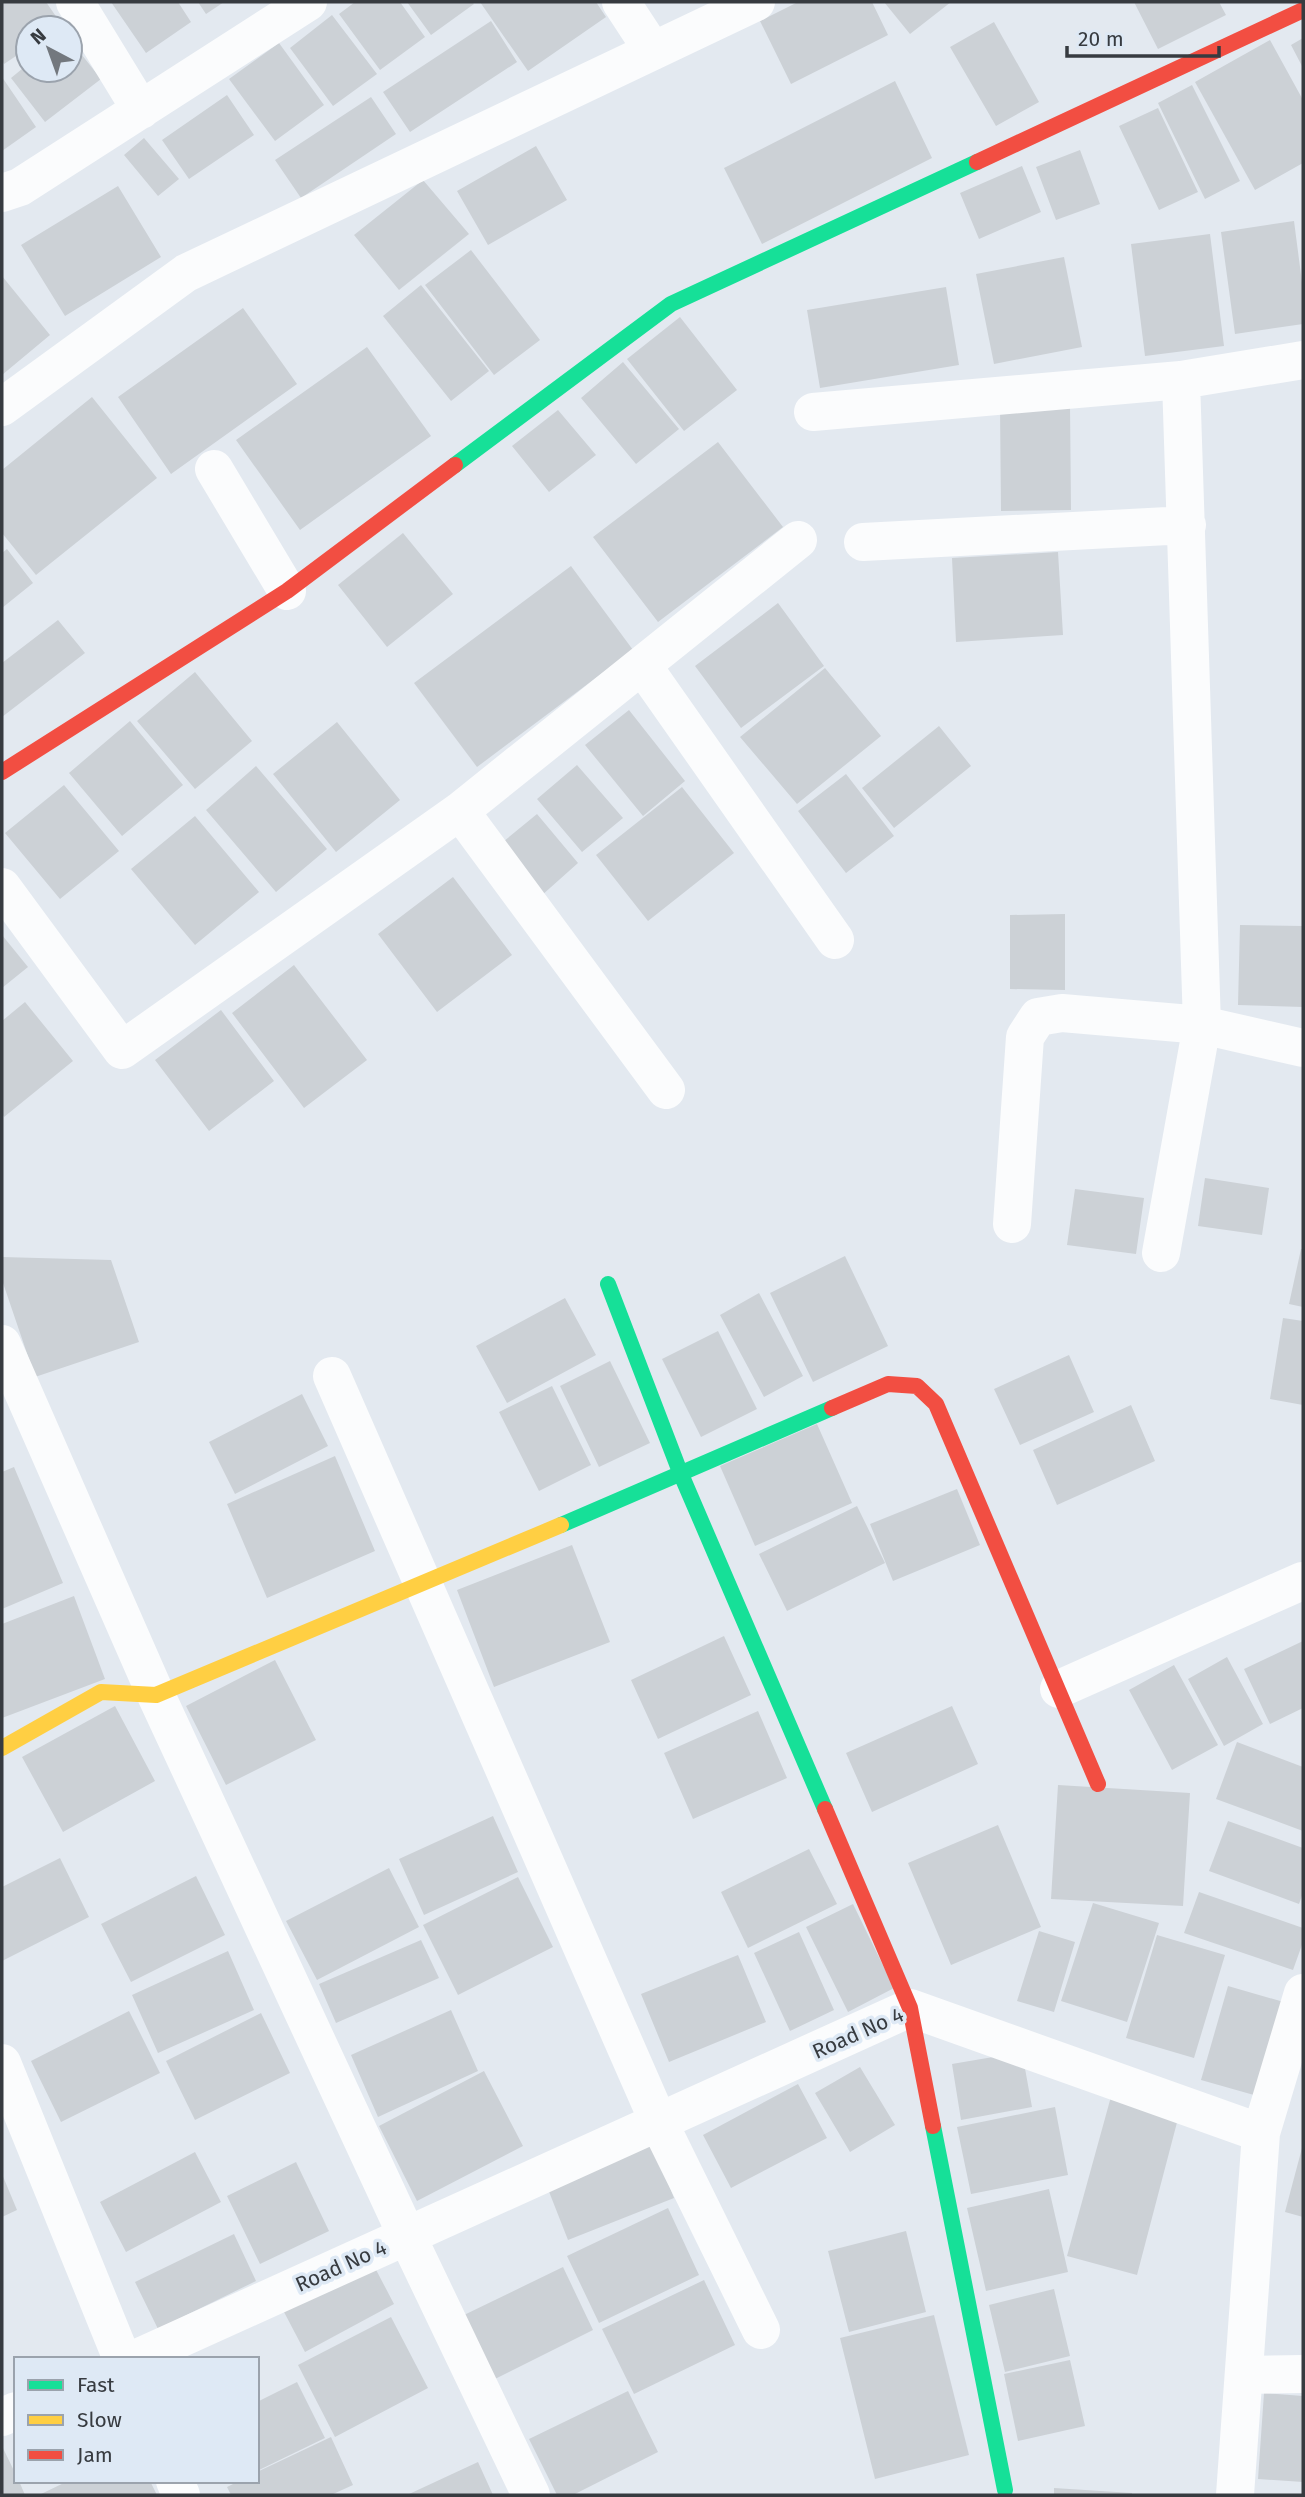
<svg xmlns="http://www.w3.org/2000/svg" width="1305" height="2497" font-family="'Fira Sans',sans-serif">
	<rect width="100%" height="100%" fill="#e3e9f0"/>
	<!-- building -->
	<path fill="#ccd1d6" d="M2 2H46L62 25 58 28H28V48L4 64 2 60Z
		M111 2H178L191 22 146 53Z
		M198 2H224L206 14Z
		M355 2H400L425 37 380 70 339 14Z
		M407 2H472L474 4 431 35Z
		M480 2H596L606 17 528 71Z
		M798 2H872L888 35 791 84 760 21Z
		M884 2H951L910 34Z
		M1134 2H1219L1226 15 1158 49Z
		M332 15 377 74 333 106 290 48Z
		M491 21 517 62 410 132 383 92Z
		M994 22 1039 102 996 126 950 47Z
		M1303 38V68L1291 45Z
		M70 40 101 79 45 122 11 78 28 64V70H70Z
		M1270 40 1303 100V163L1255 190 1195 82Z
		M279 43 324 105 275 141 229 79Z
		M2 77 36 127 2 151Z
		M895 81 932 158 762 244 724 168Z
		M1192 85 1240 181 1205 199 1158 103Z
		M227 95 254 135 189 179 162 140Z
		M371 97 396 134 301 198 275 160Z
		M1158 108 1198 192 1159 210 1119 126Z
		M144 138 179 179 158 196 124 155Z
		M536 146 567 200 488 245 457 191Z
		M1080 150 1100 204 1056 220 1036 167Z
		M1022 166 1041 212 979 239 960 193Z
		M423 180 469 234 399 290 354 235Z
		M118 186 161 257 65 316 21 245Z
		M1294 221 1303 290V324L1235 334 1221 232Z
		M1210 234 1224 346 1145 356 1131 244Z
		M471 250 540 340 494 375 425 285Z
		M1064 257 1082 347 994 364 976 274Z
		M2 276 50 335 2 375Z
		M421 285 489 371 451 401 383 316Z
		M946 287 959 365 820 388 807 310Z
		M243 308 297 384 171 474 118 397Z
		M680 317 737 390 684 431 627 359Z
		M367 347 431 436 300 530 236 440Z
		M623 362 679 429 636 464 581 398Z
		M92 397 157 478 36 575 2 533V470Z
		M1070 405 1071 510 1001 511 1000 406Z
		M558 410 596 455 549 492 512 446Z
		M718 442 783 527 658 622 593 537Z
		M403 533 453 594 387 647 338 585Z
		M7 549 33 583 2 608V553Z
		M1058 552 1063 635 956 642 952 558Z
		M571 566 633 650 477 767 414 683Z
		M778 603 824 666 741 728 695 666Z
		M58 620 85 653 2 717V663Z
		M825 668 881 736 797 804 740 737Z
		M195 672 252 741 195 789 137 721Z
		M629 710 685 781 643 816 585 745Z
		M130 721 183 785 122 836 69 773Z
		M337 722 400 800 336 852 273 774Z
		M939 726 971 766 894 828 862 788Z
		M577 765 623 818 582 852 537 799Z
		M256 766 327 849 276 892 206 810Z
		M846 774 894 836 846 873 798 811Z
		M64 785 119 851 60 899 5 833Z
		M682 787 734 853 648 921 596 855Z
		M537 814 578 863 541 896 498 846Z
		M195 816 259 892 195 945 131 869Z
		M453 877 512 955 437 1012 378 934Z
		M1065 914V990L1010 989V915Z
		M1240 925 1303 926V1007L1238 1005Z
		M2 935 28 967 2 988Z
		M294 965 367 1060 304 1108 232 1013Z
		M25 1002 73 1061 4 1117 2 1113V1021Z
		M221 1010 274 1081 209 1131 155 1060Z
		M1205 1178 1269 1188 1262 1235 1198 1226Z
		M1075 1189 1144 1198 1136 1254 1067 1245Z
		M1301 1249H1303V1307L1289 1304Z
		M845 1256 888 1346 813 1382 770 1293Z
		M2 1257 111 1260 139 1342 35 1377 2 1280Z
		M759 1293 803 1376 764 1397 720 1315Z
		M565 1298 596 1355 507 1403 476 1346Z
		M1283 1318 1303 1321V1405L1270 1399Z
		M718 1331 757 1409 701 1437 662 1359Z
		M1069 1355 1094 1412 1020 1445 994 1389Z
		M610 1361 650 1443 599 1467 560 1386Z
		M552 1386 591 1465 539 1491 499 1412Z
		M302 1394 328 1446 235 1494 209 1442Z
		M1131 1405 1155 1461 1057 1505 1033 1450Z
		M817 1424 852 1503 755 1546 720 1466Z
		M335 1456 375 1551 267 1598 227 1504Z
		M14 1467 63 1583 2 1609V1472Z
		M957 1489 980 1545 893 1581 870 1524Z
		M857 1506 885 1563 787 1611 759 1554Z
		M572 1545 610 1642 494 1687 457 1590Z
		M74 1596 105 1679 2 1718V1624Z
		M724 1636 751 1695 658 1739 631 1680Z
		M1303 1641V1708L1270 1724 1244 1669Z
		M1227 1657 1263 1724 1224 1746 1188 1679Z
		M275 1660 316 1740 226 1785 186 1706Z
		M1174 1665 1218 1745 1172 1770 1129 1690Z
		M115 1706 155 1781 63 1832 22 1757Z
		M952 1706 978 1764 872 1812 846 1753Z
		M758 1711 787 1778 693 1819 664 1753Z
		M1237 1742 1303 1767V1831L1216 1799Z
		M1058 1785 1190 1793 1183 1906 1051 1899Z
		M493 1816 518 1872 424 1915 399 1859Z
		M1228 1821 1303 1848V1893L1299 1904 1209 1871Z
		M998 1825 1041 1927 951 1965 908 1863Z
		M809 1849 837 1904 748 1948 721 1892Z
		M60 1858 89 1917 2 1961V1887Z
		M389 1868 419 1927 317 1980 286 1921Z
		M196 1876 225 1935 131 1982 101 1924Z
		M518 1877 553 1947 458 1995 423 1925Z
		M1199 1892 1303 1928V1942L1293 1970 1184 1933Z
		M1093 1903 1159 1923 1127 2022 1061 2001Z
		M853 1904 894 1988 848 2012 806 1927Z
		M1039 1931 1075 1942 1054 2012 1017 2001Z
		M799 1932 834 2010 790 2031 754 1953Z
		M1157 1935 1225 1955 1194 2058 1126 2038Z
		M421 1940 439 1978 336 2023 319 1984Z
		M228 1951 254 2010 158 2053 132 1995Z
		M738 1955 766 2022 669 2062 641 1994Z
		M1228 1986 1294 2005 1268 2099 1201 2080Z
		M451 2010 478 2071 378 2117 351 2055Z
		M129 2011 160 2073 61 2122 31 2061Z
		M261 2013 290 2073 195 2120 166 2061Z
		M1022 2052 1032 2107 961 2120 952 2064Z
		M860 2067 895 2125 850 2152 815 2093Z
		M484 2071 523 2146 417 2201 379 2126Z
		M798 2084 827 2138 731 2188 703 2135Z
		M1112 2093 1180 2111 1137 2275 1067 2256Z
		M1055 2107 1068 2175 971 2194 957 2127Z
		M652 2141 674 2198 568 2240 546 2184Z
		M1302 2148H1303V2217L1285 2212Z
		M195 2152 221 2202 126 2252 100 2202Z
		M296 2162 329 2231 260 2264 227 2196Z
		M2 2174 17 2210 2 2217Z
		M1049 2189 1068 2272 986 2291 967 2208Z
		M668 2208 699 2275 599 2323 567 2256Z
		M906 2231 926 2312 849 2332 828 2251Z
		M234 2234 256 2281 158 2329 135 2282Z
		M373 2264 394 2304 305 2352 284 2312Z
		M563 2267 593 2330 495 2379 464 2315Z
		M704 2280 735 2345 634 2394 602 2329Z
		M1054 2289 1070 2356 1005 2372 989 2305Z
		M934 2315 969 2455 875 2479 840 2338Z
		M391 2317 428 2388 335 2437 298 2365Z
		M1070 2360 1085 2426 1018 2441 1004 2374Z
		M297 2382 325 2438 257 2471V2402Z
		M628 2391 658 2452 573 2495H557L529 2439Z
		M1264 2393 1303 2396V2482L1258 2479Z
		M331 2437 353 2485 331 2495H231L227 2487 239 2481H257V2472Z
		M2 2446 16 2475V2481H19L25 2495H2Z
		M478 2462 493 2495H407Z
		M68 2481H150L157 2495H39Z
		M1054 2488 1132 2493V2495H1054Z"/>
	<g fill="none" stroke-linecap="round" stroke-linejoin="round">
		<!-- street -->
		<path stroke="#fbfcfd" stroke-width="38" d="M75 2 141 110
			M621 2 653 51
			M2 193 20 187 308 2
			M2 407 186 273 756 2
			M813 412 1181 380 1303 360
			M214 469 287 591
			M863 542 1187 525
			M642 665 835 940
			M460 811 666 1090
			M2 887 122 1050 460 811 798 540
			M1012 1224 1025 1037 1038 1017 1062 1013 1202 1025 1303 1048
			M1161 1253 1202 1025 1181 380
			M2 1344 156 1695 407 2236 531 2495
			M332 1376 659 2123 761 2330
			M1059 1689 1302 1581
			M2 2063 122 2359
			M135 2359 910 2008 1261 2133
			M1244 2375 1303 2374
			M2 2417 16 2411
			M175 2481 181 2495
			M1235 2495 1261 2133 1303 1993"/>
		<!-- fast -->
		<path stroke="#16e098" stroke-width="16" d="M455 465 671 304 977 162
			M608 1284 680 1472 825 1809
			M561 1525 832 1408
			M933 2126 1005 2490"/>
		<!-- slow -->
		<path stroke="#ffcf43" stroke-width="16" d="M2 1748 101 1692 156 1695 561 1525"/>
		<!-- jam -->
		<path stroke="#f24e42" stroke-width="16" d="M977 162 1303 10
			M2 772 287 591 455 465
			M832 1408 888 1384 917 1386 936 1404 1098 1784
			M825 1809 910 2008 933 2126"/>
	</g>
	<g text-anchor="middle" stroke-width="7" stroke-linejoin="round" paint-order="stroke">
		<!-- street labels -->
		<g font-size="21" fill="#373b40" stroke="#dee9f5">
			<text transform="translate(858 2033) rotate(-24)" y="7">Road No 4</text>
			<text transform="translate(341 2266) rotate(-24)" y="7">Road No 4</text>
		</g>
	</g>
	<!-- border -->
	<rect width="1305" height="2497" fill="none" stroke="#373b40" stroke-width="7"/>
	<!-- legend -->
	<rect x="14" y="2357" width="245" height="126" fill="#dee9f5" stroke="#9ba3ad" stroke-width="2"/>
	<rect x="28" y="2380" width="35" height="10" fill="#16e098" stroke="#9ba3ad" stroke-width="2"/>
	<text x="77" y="2392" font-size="21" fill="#373b40">Fast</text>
	<rect x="28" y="2415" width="35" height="10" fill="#ffcf43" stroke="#9ba3ad" stroke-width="2"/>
	<text x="77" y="2427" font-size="21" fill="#373b40">Slow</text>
	<rect x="28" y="2450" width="35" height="10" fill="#f24e42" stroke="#9ba3ad" stroke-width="2"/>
	<text x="77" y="2462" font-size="21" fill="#373b40">Jam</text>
	<!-- north arrow -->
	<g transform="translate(49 49) rotate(319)"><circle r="33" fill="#dee9f5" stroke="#9ba3ad" stroke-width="2"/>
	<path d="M0-5L12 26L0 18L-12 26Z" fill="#73787e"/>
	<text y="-10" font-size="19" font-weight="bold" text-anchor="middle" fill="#373b40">N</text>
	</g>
	<!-- scale -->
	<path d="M1067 46v10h152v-10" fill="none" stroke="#373b40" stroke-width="3.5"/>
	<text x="1078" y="46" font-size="21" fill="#373b40" stroke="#dee9f5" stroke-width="5" paint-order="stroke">20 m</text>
</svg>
